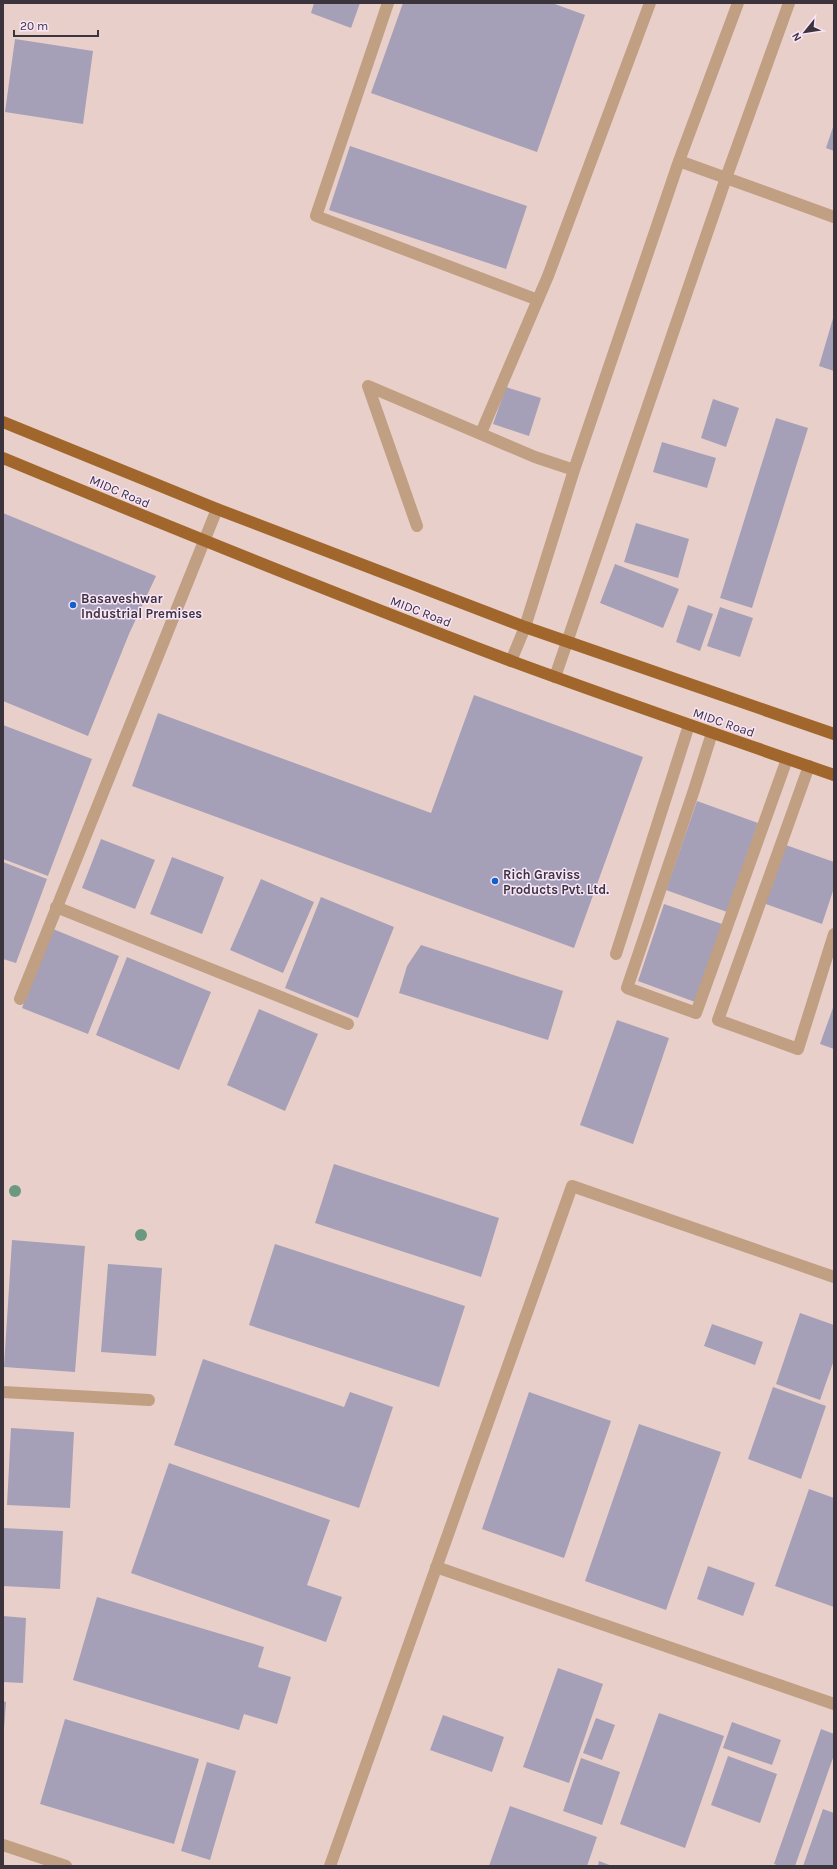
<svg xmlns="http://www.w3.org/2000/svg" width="837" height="1869" font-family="Karla,sans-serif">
	<rect width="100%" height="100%" fill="#ecd8ec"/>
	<!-- industrial -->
	<path fill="#e9cfc9" d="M3 3H834V1866H3Z"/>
	<!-- building -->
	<path fill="#a5a0b7" d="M314 3H360L351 28 311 13Z
		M403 3H552L585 15 537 152 371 93Z
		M15 39 93 51 83 124 5 112Z
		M834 124V151L826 148Z
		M350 146 527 206 506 269 329 210Z
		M834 315V371L819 366Z
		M506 387 541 398 529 436 493 424Z
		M713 399 739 408 726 447 701 438Z
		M776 418 808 428 752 608 720 598Z
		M662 442 716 458 707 488 653 472Z
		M3 513 156 576 129 634 88 736 3 701Z
		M636 523 689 539 678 578 624 562Z
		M615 564 679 589 663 628 600 603Z
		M688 605 713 614 700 651 676 642Z
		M720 607 753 618 740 657 707 646Z
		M474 695 643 757 574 948 132 786 158 713 431 813Z
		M3 725 92 759 48 876 3 859Z
		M697 801 758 823 727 912 666 890Z
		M101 839 155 860 135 909 82 888Z
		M783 844 834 862V888L822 924 763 903Z
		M172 857 224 877 202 934 150 914Z
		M3 862 47 879 16 963 3 959Z
		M261 879 314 902 283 973 230 950Z
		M321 897 394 927 358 1018 285 988Z
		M664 904 722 924 695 1002 638 981Z
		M53 929 119 956 88 1034 22 1008Z
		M421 945 563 991 548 1040 399 993 407 966Z
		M127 957 211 992 179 1070 96 1035Z
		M834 1005V1049L820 1044Z
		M259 1009 318 1034 285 1111 227 1085Z
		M617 1020 669 1038 633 1144 580 1125Z
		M334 1164 499 1218 481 1277 315 1223Z
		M12 1240 85 1246 75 1372 4 1367Z
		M275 1244 465 1306 439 1387 249 1325Z
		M108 1264 162 1268 156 1356 101 1352Z
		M800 1313 834 1325V1360L820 1400 776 1384Z
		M712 1324 763 1342 755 1365 704 1346Z
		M203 1359 344 1407 350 1392 393 1407 359 1508 174 1445Z
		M773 1387 826 1406 801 1479 748 1459Z
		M529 1392 611 1421 564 1558 482 1529Z
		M639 1424 721 1452 666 1610 585 1581Z
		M11 1428 74 1432 70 1508 7 1505Z
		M169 1463 330 1520 307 1585 342 1597 326 1642 131 1573Z
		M809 1489 834 1498V1607L775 1586Z
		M3 1528 63 1531 60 1589 3 1586Z
		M708 1566 755 1583 743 1616 697 1599Z
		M97 1597 264 1647 258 1667 291 1677 277 1724 244 1714 239 1730 73 1680Z
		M3 1616 26 1618 23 1683 3 1682Z
		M558 1668 603 1684 569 1783 523 1767Z
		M3 1701 6 1702 4 1729H3Z
		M659 1713 724 1736 685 1848 620 1824Z
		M443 1715 504 1737 492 1772 430 1750Z
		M596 1718 615 1725 602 1760 583 1753Z
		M65 1719 199 1759 174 1844 40 1804Z
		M732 1722 781 1740 772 1765 723 1748Z
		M821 1729 834 1734V1755L795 1866H780L774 1864Z
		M728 1756 777 1774 760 1823 711 1805Z
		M581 1758 620 1772 602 1825 563 1811Z
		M207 1762 236 1771 210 1860 181 1851Z
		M510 1806 597 1837 587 1866H489Z
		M823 1809 834 1813V1866H803Z
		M599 1861 612 1866H598Z"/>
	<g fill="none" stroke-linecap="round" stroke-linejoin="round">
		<!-- minor -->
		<path stroke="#c09f82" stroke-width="12" d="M388 3 316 216 538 300
			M679 161 834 217
			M481 433 548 276 650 3
			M417 526 368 386 535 457 574 470
			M511 661 525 627 574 470 679 161 738 3
			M555 677 726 178 789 3
			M712 733 694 790 627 988 696 1013 787 759
			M809 766 718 1020 798 1049 834 934
			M56 907 348 1024
			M616 954 689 725
			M20 999 217 509
			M3 1392 149 1400
			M436 1567 834 1704
			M3 1845 66 1866
			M330 1866 572 1186 834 1277"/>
		<!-- major -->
		<path stroke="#a1662b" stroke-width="12" d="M3 422 217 509 525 627 834 734
			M3 458C172 528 342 597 514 662 620 701 727 738 834 775"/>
	</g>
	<!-- trees -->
	<g fill="#6b9881">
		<circle cx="15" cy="1191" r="6"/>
		<circle cx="141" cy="1235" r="6"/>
	</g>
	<!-- markers -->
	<g fill="#1260cb" stroke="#f9e5fa" stroke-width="1.5">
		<circle cx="73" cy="605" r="4"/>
		<circle cx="495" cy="881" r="4"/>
	</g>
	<g text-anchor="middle" stroke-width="3" stroke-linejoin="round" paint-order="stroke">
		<!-- street labels -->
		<g font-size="13" fill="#3c343c" stroke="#f9e5fa">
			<text transform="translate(120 491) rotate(23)" y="5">MIDC Road</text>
			<text transform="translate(421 611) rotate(21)" y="5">MIDC Road</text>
			<text transform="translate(724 722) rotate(19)" y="5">MIDC Road</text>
		</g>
		<!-- poi labels -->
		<g font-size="13" font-weight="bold" fill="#3c343c" stroke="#f9e5fa" text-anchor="start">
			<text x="81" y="603">Basaveshwar<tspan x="81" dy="15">Industrial Premises</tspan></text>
			<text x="503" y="879">Rich Graviss<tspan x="503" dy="15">Products Pvt. Ltd.</tspan></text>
		</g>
	</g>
	<!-- border -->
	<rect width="837" height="1869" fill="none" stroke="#3c343c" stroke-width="8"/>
	<!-- north arrow -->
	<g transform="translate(805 32) rotate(240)" stroke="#f9e5fa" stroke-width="3" paint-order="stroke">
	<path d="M0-3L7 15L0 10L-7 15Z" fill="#3c343c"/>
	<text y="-6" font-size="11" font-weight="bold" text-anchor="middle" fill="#3c343c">N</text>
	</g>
	<!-- scale -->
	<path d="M14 30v6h84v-6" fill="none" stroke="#3c343c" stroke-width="2"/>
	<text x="20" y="30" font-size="12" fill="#3c343c" stroke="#f9e5fa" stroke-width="3" paint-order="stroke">20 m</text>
</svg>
